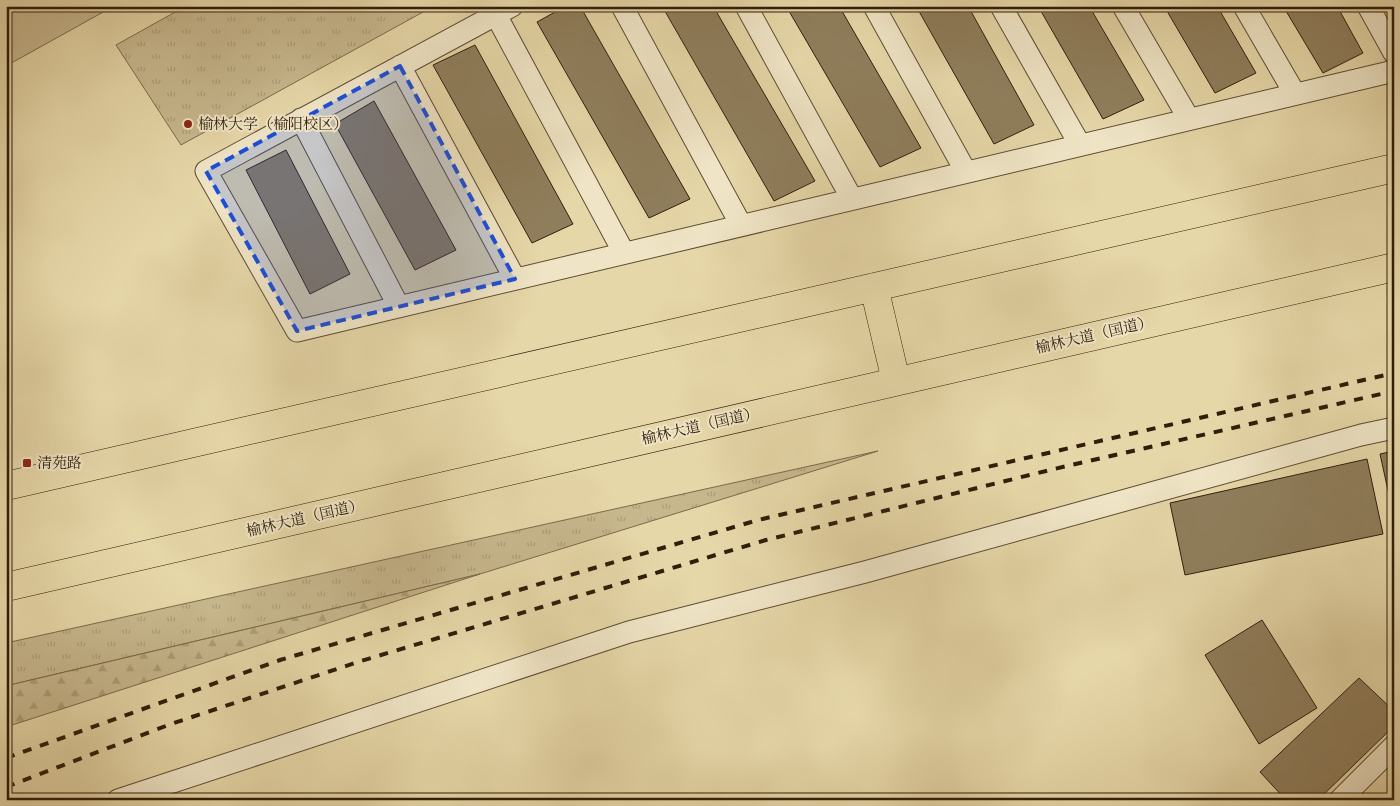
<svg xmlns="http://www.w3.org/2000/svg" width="1400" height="806" font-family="Alegreya,'Noto Serif SC',serif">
	<defs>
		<pattern id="grass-tufts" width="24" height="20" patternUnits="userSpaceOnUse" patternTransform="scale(1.25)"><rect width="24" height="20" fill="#c7b78d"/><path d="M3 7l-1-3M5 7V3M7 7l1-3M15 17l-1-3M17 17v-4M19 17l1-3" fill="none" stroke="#ab9d78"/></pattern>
		<pattern id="forest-firs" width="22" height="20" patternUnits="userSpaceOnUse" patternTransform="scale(1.25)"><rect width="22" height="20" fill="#c7b78d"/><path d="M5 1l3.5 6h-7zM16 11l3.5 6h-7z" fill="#ab9d78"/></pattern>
	</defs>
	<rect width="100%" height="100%" fill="#e6d7a8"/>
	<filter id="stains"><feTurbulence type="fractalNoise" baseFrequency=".004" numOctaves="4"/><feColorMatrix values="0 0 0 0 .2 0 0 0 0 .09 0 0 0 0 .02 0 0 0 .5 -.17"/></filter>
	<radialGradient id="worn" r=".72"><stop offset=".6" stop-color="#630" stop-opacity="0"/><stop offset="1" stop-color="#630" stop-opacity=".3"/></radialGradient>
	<!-- grass -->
	<path fill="url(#grass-tufts)" stroke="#7c6a4c" d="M186 6H434L181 145 116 45Z
		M878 451 480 574 14 684 6 687V643Z"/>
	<!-- forest -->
	<path fill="url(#forest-firs)" stroke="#7c6a4c" d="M480 574 6 727V687L14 684Z"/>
	<!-- pitch -->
	<path fill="#c7b78d" stroke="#7c6a4c" d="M6 6H114L6 66Z"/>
	<!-- building -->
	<path fill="#8f7e5c" stroke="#301d0a" d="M566 6H580L690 199 649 218 537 22Z
		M662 6H713L815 181 774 201Z
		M786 6H839L921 148 880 167Z
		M916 6H968L1034 125 994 144Z
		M1038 6H1089L1144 100 1103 119Z
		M1164 6H1217L1256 73 1215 93Z
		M1283 6H1337L1363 53 1323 73Z
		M475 45 573 224 532 243 433 65Z
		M374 101 456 250 415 270 335 124Z
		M286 150 350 274 310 294 246 170Z
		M1394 451V518L1380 454Z
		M1367 459 1383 534 1185 575 1170 503Z
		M1262 620 1317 708 1259 744 1205 655Z
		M1359 678 1394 711V726L1318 800H1286L1260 772Z"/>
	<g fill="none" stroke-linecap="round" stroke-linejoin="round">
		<!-- street casing -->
		<g stroke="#5e4c32" stroke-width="23">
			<path id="street" d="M512 6 206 171 297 331 1394 71
				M622 6 741 225
				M746 6 852 199
				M874 6 966 172
				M1001 6 1080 145
				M1123 6 1189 119
				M1244 6 1295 94
				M1368 6 1394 53
				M496 15 624 253
				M400 66 515 279
				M301 119 399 307
				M118 800 629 632 865 572 1361 435 1394 428
				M1340 800 1394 746"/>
		</g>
		<!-- highway casing -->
		<g stroke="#301d0a" stroke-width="29">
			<path id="highway" d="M874 287 896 381
				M6 486 1394 168
				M6 587 1394 267"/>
		</g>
		<!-- street -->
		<use href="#street" stroke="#efe5c6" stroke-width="21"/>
		<!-- highway -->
		<use href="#highway" stroke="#e6d7a8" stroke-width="28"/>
		<!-- rail -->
		<path stroke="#301d0a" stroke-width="4" stroke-dasharray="9 9" stroke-linecap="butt" d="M6 758 280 660 758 520 1394 373
			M6 787 171 724 361 661 766 540 1054 469 1394 391"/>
	</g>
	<!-- marked area -->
	<path fill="#1d4ed8" fill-opacity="0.2" stroke="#1d4ed8" stroke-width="4" stroke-dasharray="10 6" stroke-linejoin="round" d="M400 66 515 279 297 331 206 171Z"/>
	<!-- markers -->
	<g fill="#8f2418" stroke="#efe5c6" stroke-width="2">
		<circle cx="188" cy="124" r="5"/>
		<rect x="22" y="458" width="10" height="10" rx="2.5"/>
	</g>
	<g text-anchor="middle" stroke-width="4" stroke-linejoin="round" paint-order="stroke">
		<!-- poi labels -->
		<g font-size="15" fill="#301d0a" stroke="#efe5c6" text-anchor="start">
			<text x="198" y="129">榆林大学（榆阳校区）</text>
			<text x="37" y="468">清苑路</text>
		</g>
		<!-- street labels -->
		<g font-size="15" fill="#301d0a" stroke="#efe5c6">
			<text transform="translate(1094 335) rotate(-13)" y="5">榆林大道（国道）</text>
			<text transform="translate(700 426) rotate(-13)" y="5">榆林大道（国道）</text>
			<text transform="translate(305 518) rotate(-13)" y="5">榆林大道（国道）</text>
		</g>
	</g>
	<!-- margin -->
	<rect width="1400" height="806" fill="none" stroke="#e6d7a8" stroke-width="25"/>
	<rect x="8" y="8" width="1385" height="791" fill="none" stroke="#301d0a" stroke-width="2.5"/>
	<rect x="12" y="12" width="1375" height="781" fill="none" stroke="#301d0a"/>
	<rect width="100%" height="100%" filter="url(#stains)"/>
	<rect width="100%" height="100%" fill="url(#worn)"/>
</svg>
